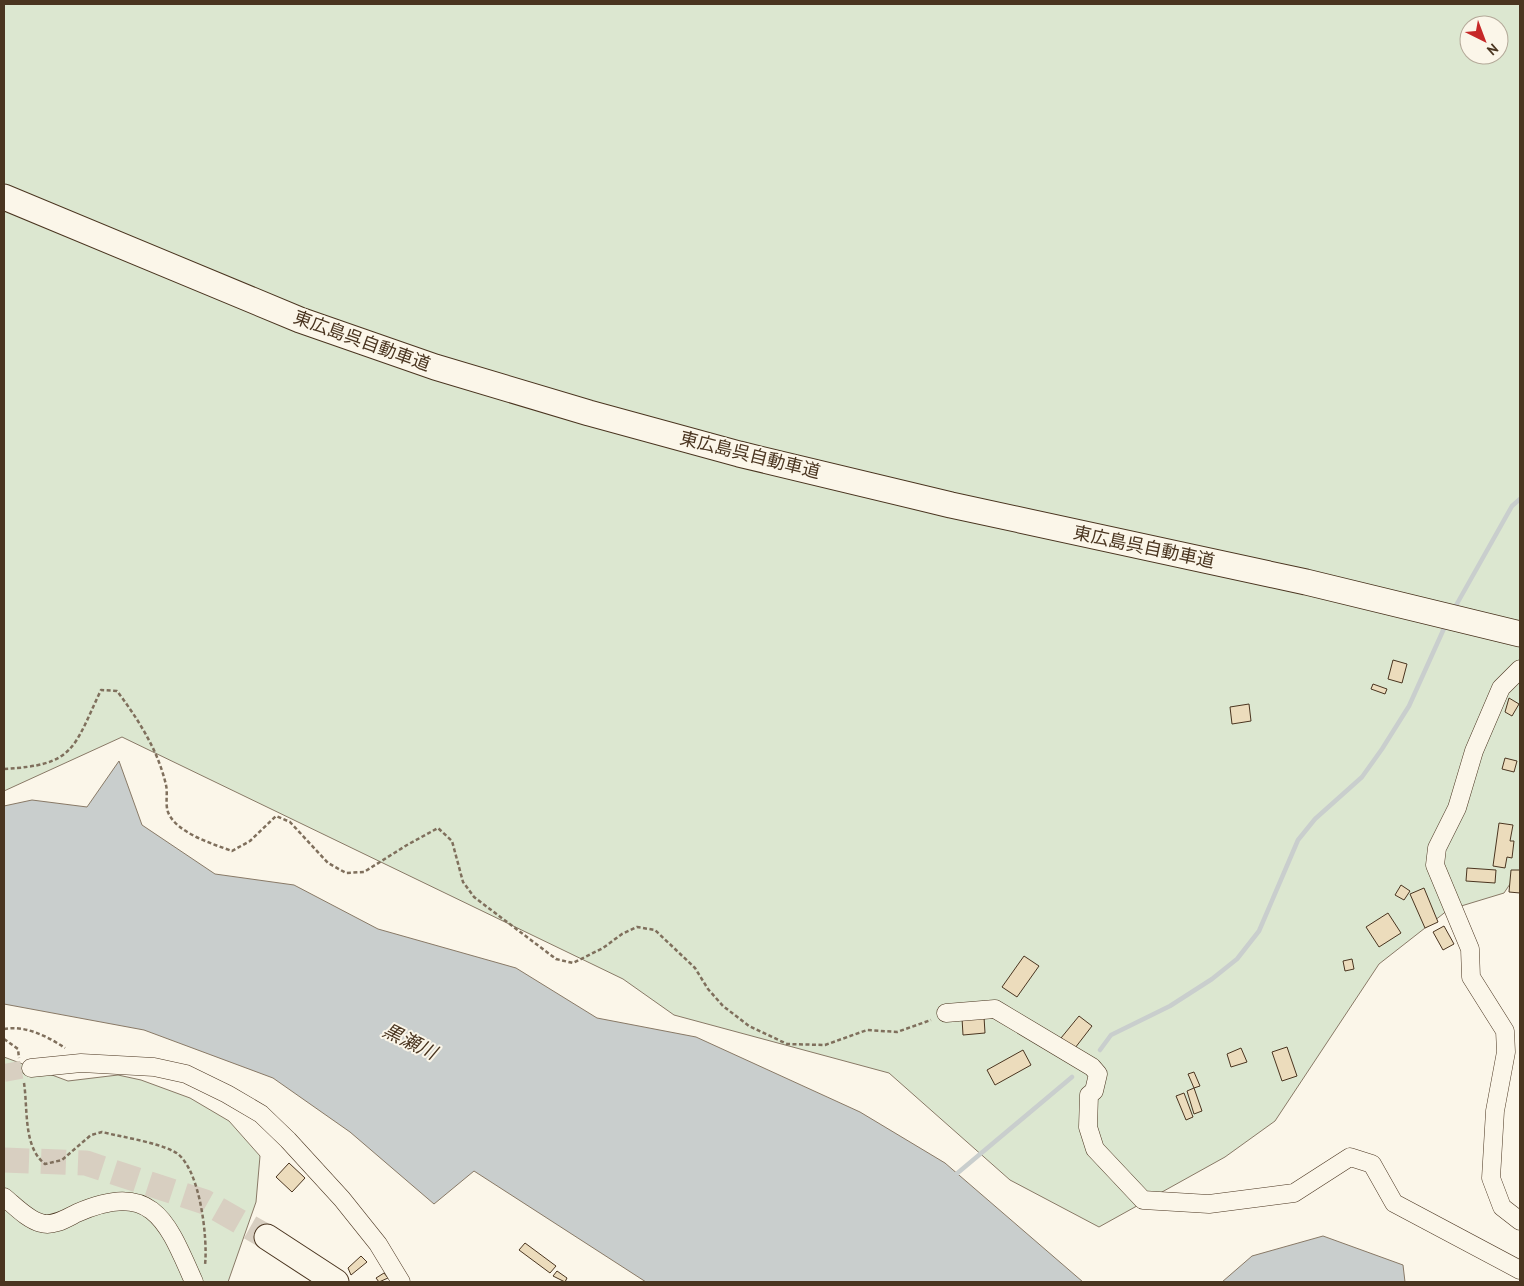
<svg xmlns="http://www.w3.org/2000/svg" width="1524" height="1286" font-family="'PT Sans','Noto Sans JP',sans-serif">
	<rect width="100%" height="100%" fill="#fbf6e9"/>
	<!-- green -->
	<path fill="#dce7d0" stroke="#887966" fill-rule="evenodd" d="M4 4H1520V869L1504 893 1448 910 1379 964 1275 1121 1225 1157 1099 1227 1010 1180 889 1073 674 1015 623 979 122 737 4 791ZM1469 25H1499V55H1469Z
		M4 1057 68 1081 118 1075 141 1080 190 1098 229 1121 260 1156 256 1202 228 1282H4Z"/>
	<!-- water -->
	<path fill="#c9cecd" stroke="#887966" d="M119 761 142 825 215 874 294 885 378 929 516 968 597 1018 696 1037 860 1112 945 1163 1083 1282H646L474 1171 434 1204 350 1132 273 1078 144 1030 4 1004V806L32 800 87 807Z
		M1323 1236 1403 1265 1405 1282H1222L1252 1256Z"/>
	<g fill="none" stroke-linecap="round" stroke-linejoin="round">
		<!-- stream -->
		<path stroke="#c9cecd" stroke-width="4.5" d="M1454 609 1512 506 1520 499
			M1100 1050 1111 1035 1170 1006 1212 979 1237 959 1259 931 1298 840 1315 819 1362 777 1382 749 1409 706 1446 624
			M954 1176 1072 1077"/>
	</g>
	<!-- building -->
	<path fill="#ecdcbc" stroke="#4a3520" d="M1393 660 1407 664 1402 683 1388 679Z
		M1373 684 1387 689 1385 694 1371 689Z
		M1509 698 1519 704 1512 716 1505 712Z
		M1249 704 1251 721 1232 724 1230 707Z
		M1505 758 1517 761 1514 772 1502 769Z
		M1499 823 1513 825 1510 841H1514L1512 858 1507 857 1505 868 1493 866Z
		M1467 868 1496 870 1495 883 1466 881Z
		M1511 870H1520V893L1509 892Z
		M1401 885 1410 891 1404 900 1395 895Z
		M1424 888 1438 922 1425 928 1410 894Z
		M1388 913 1401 933 1379 947 1366 927Z
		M1444 926 1454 944 1443 950 1433 932Z
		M1024 956 1039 966 1017 997 1002 987Z
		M1352 959 1354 969 1345 971 1343 961Z
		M1079 1016 1092 1026 1075 1048 1061 1038Z
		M984 1017 985 1033 963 1035 962 1018Z
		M1287 1047 1297 1076 1282 1081 1272 1052Z
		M1241 1048 1247 1062 1231 1067 1227 1054Z
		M1023 1050 1031 1065 995 1085 987 1070Z
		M1194 1072 1200 1086 1194 1088 1188 1074Z
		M1194 1088 1202 1111 1194 1114 1187 1091Z
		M1184 1093 1193 1117 1186 1120 1176 1096Z
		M289 1163 305 1178 292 1192 276 1177Z
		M525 1243 556 1266 550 1273 519 1250Z
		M361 1256 367 1262 351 1275 348 1268Z
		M557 1271 567 1278 565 1282 553 1276Z
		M384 1273 388 1278 379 1282 376 1278Z"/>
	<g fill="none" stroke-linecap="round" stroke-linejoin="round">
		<!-- minor-tunnel -->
		<path stroke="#d8cfc1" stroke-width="18" stroke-dasharray="18 9" stroke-linecap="butt" d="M4 1073 31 1068"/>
		<!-- highway-tunnel -->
		<path stroke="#d8cfc1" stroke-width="25" stroke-dasharray="25 12" stroke-linecap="butt" d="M4 1160 86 1163 205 1202 267 1237"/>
		<!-- minor casing -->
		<g stroke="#4a3520" stroke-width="19">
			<path id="minor" d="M1520 669 1501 688 1474 751 1457 808 1437 848 1435 865 1470 949 1471 977 1505 1031 1506 1052 1495 1111 1491 1178 1502 1207 1520 1221
				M946 1013 995 1009 1092 1067 1098 1074 1094 1091 1089 1095 1088 1127 1095 1149 1143 1200 1209 1204 1294 1193 1350 1157 1372 1164 1394 1203 1520 1270
				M31 1068 81 1063 154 1067 186 1074 227 1094 261 1114 288 1140 342 1199 378 1244 401 1282
				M4 1197C15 1206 28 1220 41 1223 53 1227 67 1218 77 1213 153 1180 167 1221 194 1282"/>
		</g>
		<!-- highway casing -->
		<g stroke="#4a3520" stroke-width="27">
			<path id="highway" d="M4 197 300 320 435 367 589 413 739 454 951 505 1306 582 1520 634
				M267 1237 336 1282"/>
		</g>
		<!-- path -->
		<path stroke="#7f6f5c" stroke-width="2.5" stroke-dasharray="4 2.5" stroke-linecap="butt" d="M4 769C75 765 73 749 101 690L117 691C138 719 158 750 166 785 168 793 165 804 168 812 176 833 213 844 232 851L250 841 276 816 290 822 328 863 346 873 364 872 407 845 438 828 452 841 463 882 474 897 556 959 573 963 603 948 622 934 637 927 655 930 695 968 708 989 723 1006 749 1026 787 1044 825 1045 867 1030 897 1032 931 1020
			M4 1029C25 1025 47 1036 65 1048
			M4 1039 18 1049 19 1058
			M24 1083C28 1109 23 1147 45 1164L62 1160 91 1135 102 1132C122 1137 155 1142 173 1151 200 1163 208 1239 205 1265"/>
		<!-- minor -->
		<use href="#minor" stroke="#fbf6e9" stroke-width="18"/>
		<!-- highway -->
		<use href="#highway" stroke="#fbf6e9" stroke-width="25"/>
	</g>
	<g text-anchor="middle" stroke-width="4" stroke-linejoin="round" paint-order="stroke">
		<!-- street labels -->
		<g font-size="18" fill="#4a3520" stroke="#fbf6e9">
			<text transform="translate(362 341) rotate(20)" y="6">東広島呉自動車道</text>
			<text transform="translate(750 455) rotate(14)" y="6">東広島呉自動車道</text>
			<text transform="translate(1144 547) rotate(12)" y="6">東広島呉自動車道</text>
		</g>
		<!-- water labels -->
		<g font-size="19" font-style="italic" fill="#4a3520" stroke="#fbf6e9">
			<text transform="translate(410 1041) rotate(26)" y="7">黒瀬川</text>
		</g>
	</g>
	<!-- border -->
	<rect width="1524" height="1286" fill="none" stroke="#4a3520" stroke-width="10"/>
	<!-- north arrow -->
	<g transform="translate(1484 40) rotate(138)"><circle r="24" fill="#fbf6e9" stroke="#b4a999"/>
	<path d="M0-4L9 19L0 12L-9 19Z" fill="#c62828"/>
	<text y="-8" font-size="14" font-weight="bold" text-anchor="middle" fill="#4a3520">N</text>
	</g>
</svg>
